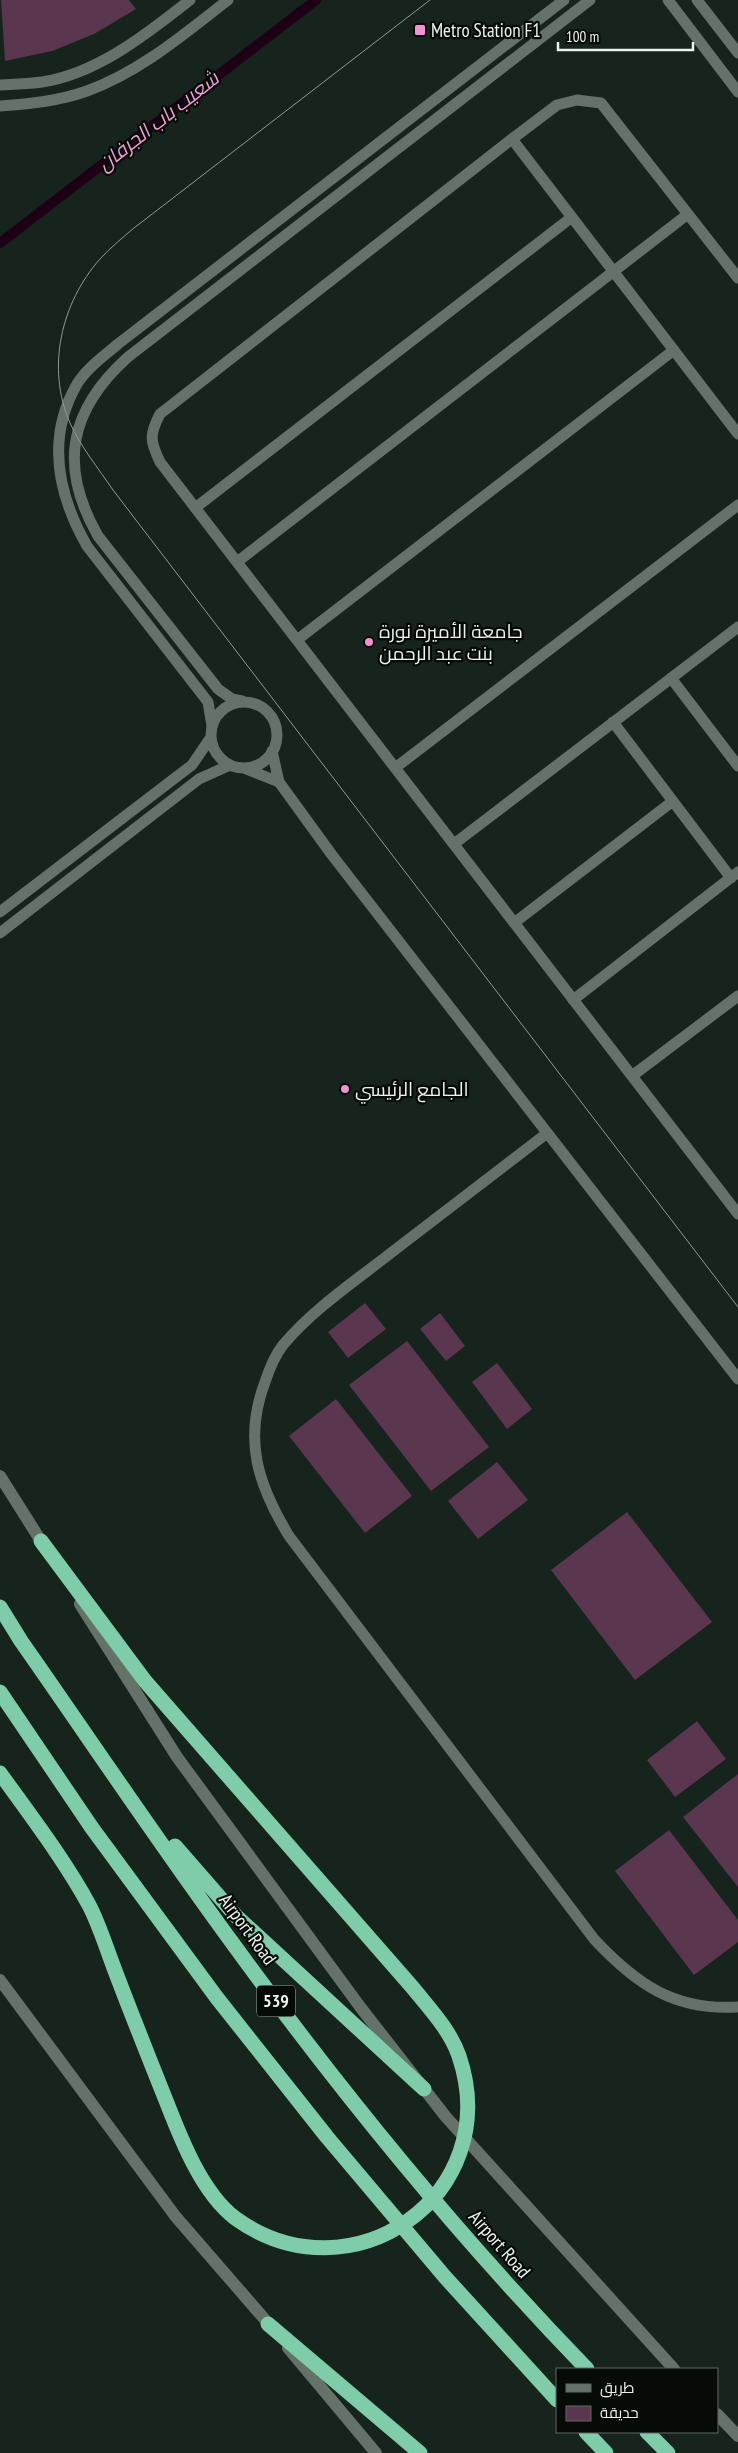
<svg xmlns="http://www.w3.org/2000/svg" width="738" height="2453" font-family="'PT Sans Narrow',Cairo,sans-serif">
	<rect width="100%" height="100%" fill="#17231d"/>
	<!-- green -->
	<path fill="#5b364f" d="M1 0H129L136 9 94 34 52 51 5 61Z
		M365 1303 386 1329 348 1358 328 1332Z
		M440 1313 465 1346 446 1361 420 1329Z
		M407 1341 489 1447 431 1491 349 1385Z
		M497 1363 532 1409 507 1429 472 1382Z
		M336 1399 412 1496 365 1533 289 1436Z
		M497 1462 528 1500 478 1539 448 1501Z
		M627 1512 712 1622 635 1680 551 1570Z
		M697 1721 726 1759 675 1797 647 1760Z
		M738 1774V1887L683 1817Z
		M669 1830 738 1920V1942L694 1975 615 1871Z"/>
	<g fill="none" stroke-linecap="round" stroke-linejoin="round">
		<!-- canal -->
		<path stroke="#1e0016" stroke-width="10" d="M0 243 316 0"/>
		<!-- minor -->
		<path stroke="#64726a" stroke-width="11" d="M668 0 738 92
			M697 0 738 53
			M0 85C14 84 28 84 42 82 97 74 148 33 190 0
			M0 106C29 104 59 101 87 91 140 72 184 34 228 0
			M512 139 738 434
			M738 278 601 103 577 100 557 105 512 139 160 414C149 435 150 441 160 462L738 1214
			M195 508 572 217
			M237 562 688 214
			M297 640 674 350
			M671 678 738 766
			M242 701 232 699 218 689 98 536C58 466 69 410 128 357L590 0
			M211 735a33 33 0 1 1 66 0a33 33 0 1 1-66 0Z
			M613 722 731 878
			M212 726 208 702 87 546C58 495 46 438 77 384 87 368 104 356 118 344L564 0
			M272 751 279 782 332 855 738 1379
			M395 768 738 505
			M246 769 279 782
			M454 844 738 627
			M0 912 192 765 211 737
			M514 923 673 801
			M0 933 199 779 230 765
			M573 1000 738 872
			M632 1076 738 996
			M546 1134C496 1172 446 1211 396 1249 358 1279 314 1308 283 1345 275 1355 269 1370 265 1382 243 1440 258 1485 289 1536L594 1939C636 1984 674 2011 738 2007"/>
		<!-- secondary -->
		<path stroke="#64726a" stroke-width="12" d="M0 1476 46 1549
			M80 1604 177 1757 361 2008 446 2117 674 2369
			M0 1980 176 2217 274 2330
			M288 2348 376 2453
			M717 2414 738 2436"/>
		<!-- motorway -->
		<path stroke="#7fcca8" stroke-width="15" d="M0 1607 21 1641C91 1741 159 1843 231 1941 340 2091 458 2236 587 2369
			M0 1692 92 1828 217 1998 327 2137 445 2277 557 2400
			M0 1773C30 1815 64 1859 89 1905 99 1924 106 1947 114 1968 131 2013 149 2058 167 2103 181 2139 202 2193 235 2218 351 2302 506 2195 459 2056 450 2030 430 2009 413 1988L145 1681 41 1541
			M175 1846 236 1916 424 2089
			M268 2324 420 2453
			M586 2432 606 2453
			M647 2432 668 2453"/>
		<!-- tram -->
		<path stroke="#909a95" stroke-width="1" d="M430 0 134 228C122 238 110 248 100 259 61 303 46 368 70 423 81 447 98 468 113 490L738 1307"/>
	</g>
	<!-- markers -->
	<g fill="#f391d5" stroke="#060b08" stroke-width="2">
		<rect x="414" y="24" width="12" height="12" rx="2.5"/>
		<circle cx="369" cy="642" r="5"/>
		<circle cx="345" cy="1089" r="5"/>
	</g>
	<g text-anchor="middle" stroke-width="4.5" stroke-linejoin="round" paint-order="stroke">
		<!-- shield labels -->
		<rect fill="#060b08" stroke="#a7aeaa" stroke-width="1" x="257" y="1985.5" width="38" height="31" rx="4"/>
		<g font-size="18" font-weight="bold" fill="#ecf4f0">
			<text x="276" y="2007">539</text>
		</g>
		<!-- poi labels -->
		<g font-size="19" fill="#ecf4f0" stroke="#060b08" text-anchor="start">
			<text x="431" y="37">Metro Station F1</text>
			<text x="379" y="638">جامعة الأميرة نورة<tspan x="379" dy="22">بنت عبد الرحمن</tspan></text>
			<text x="355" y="1096">الجامع الرئيسي</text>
		</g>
		<!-- street labels -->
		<g font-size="19" fill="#ecf4f0" stroke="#060b08">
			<text transform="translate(248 1929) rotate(54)" y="7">Airport Road</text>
			<text transform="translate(500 2244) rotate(49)" y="7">Airport Road</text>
		</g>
		<!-- water labels -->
		<g font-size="20" font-style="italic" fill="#f79eda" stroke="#060b08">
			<text transform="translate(158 121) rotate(-38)" y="7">شعيب باب الجرفان</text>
		</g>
	</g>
	<!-- legend -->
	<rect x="556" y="2368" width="162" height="65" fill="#060b08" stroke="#626865"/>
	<rect x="566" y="2384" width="25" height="8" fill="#64726a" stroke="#626865"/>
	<text x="600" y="2393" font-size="15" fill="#ecf4f0">طريق</text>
	<rect x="566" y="2406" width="25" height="15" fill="#5b364f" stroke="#626865"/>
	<text x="600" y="2418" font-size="15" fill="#ecf4f0">حديقة</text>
	<!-- scale -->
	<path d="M558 42v8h135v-8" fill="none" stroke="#ecf4f0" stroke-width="2.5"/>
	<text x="566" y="42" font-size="15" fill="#ecf4f0" stroke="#060b08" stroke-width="4" paint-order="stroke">100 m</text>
</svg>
